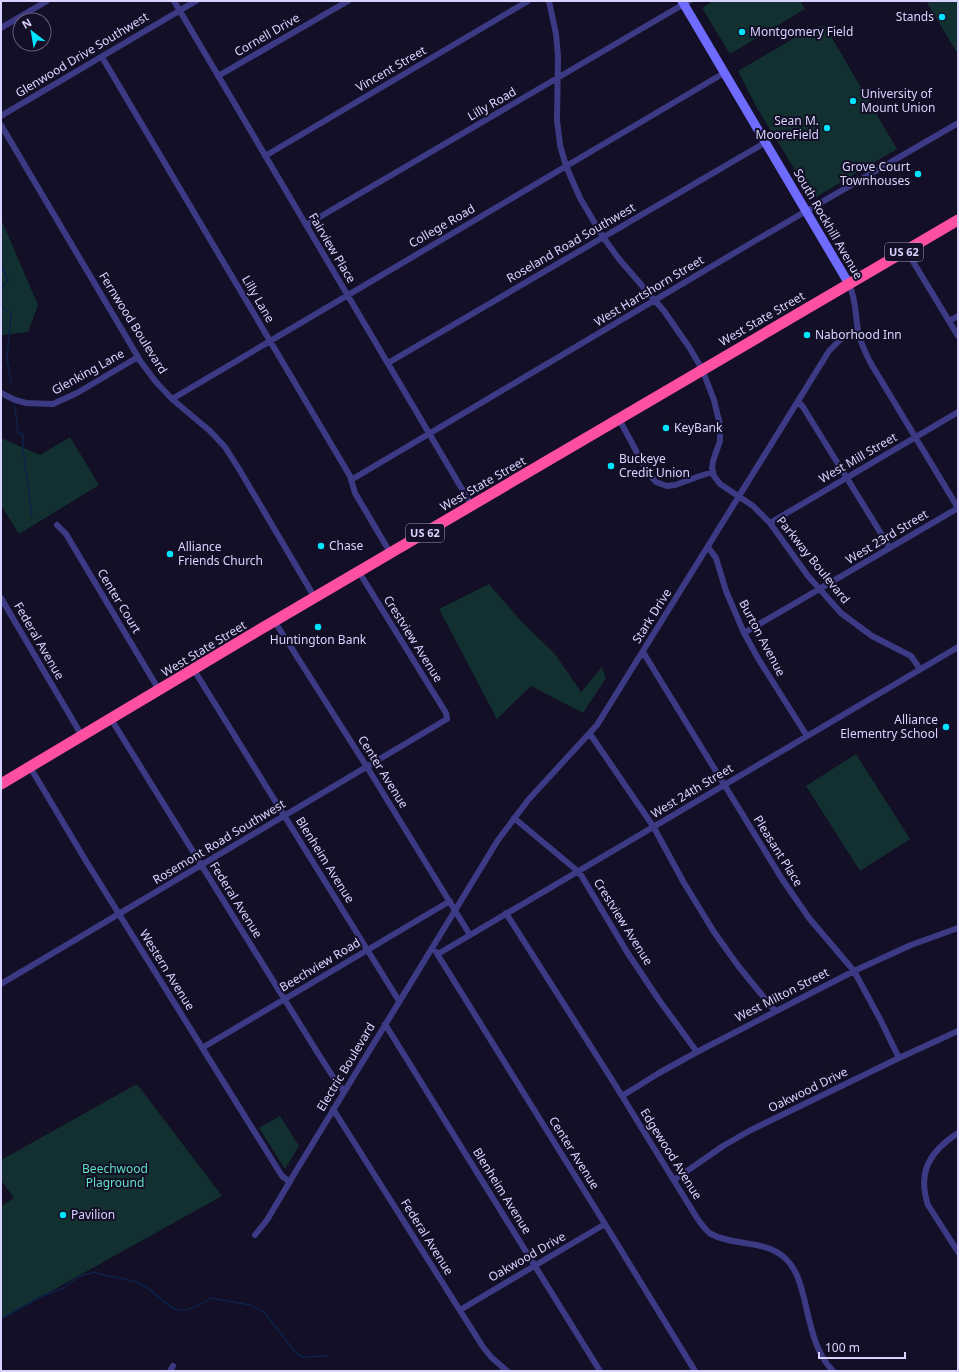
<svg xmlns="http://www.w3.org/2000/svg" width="959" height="1372" font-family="'Noto Sans',sans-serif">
	<rect width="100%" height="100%" fill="#130f26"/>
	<!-- green -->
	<path fill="#12302f" d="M713 1H800L805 9 730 54 702 8Z
		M926 1H958V54L956 51Z
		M825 26 897 149 816 197 811 196 757 108 738 71 813 27Z
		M1 219 38 305 28 332 2 335 1 333Z
		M70 437 99 485 19 534 1 505V438L40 455Z
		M489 584 521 621 555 654 581 692 602 667 606 678 583 713 531 686 497 719 439 609Z
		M856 754 910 839 860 871 806 786Z
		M137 1084 222 1196 1 1319V1206L14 1198 1 1180V1160Z
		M280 1116 299 1146 285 1169 259 1128Z"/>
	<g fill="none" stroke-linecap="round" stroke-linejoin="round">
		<!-- stream -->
		<path stroke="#0c2248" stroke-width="1.5" d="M1 264 8 280 1 288
			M1 306 11 314 7 358 11 383
			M15 406 18 433 23 434V449L32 516
			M1 1319 40 1297 63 1288 80 1276 95 1272C109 1278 125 1277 139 1283 171 1299 169 1326 211 1298L250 1305 264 1312 296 1353 303 1357 329 1356"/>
		<!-- street -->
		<path stroke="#3d3a85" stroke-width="6" d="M174 1 472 506
			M549 1 556 34 558 56 557 120 560 145 566 166 580 198 603 237 619 259 664 311 689 347 702 369 714 400 720 425V441L713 461 712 468 714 476 720 484 753 506 770 523 808 576 841 613 872 636 911 656 920 669
			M1 28 47 1
			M102 57 350 476 355 493 391 554
			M218 76 348 1
			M1 116 196 1
			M1 125 141 362 156 382 172 399 210 431 225 447 239 469 315 598
			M265 156 528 1
			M306 225 689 1
			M906 250 958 336
			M849 284C856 298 855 314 858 330 860 342 865 352 870 362L958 508
			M949 321 958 316
			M388 363 766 142
			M1 393 15 400 26 403 53 404 77 393 138 357
			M172 399 724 73
			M798 401 803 407 890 548
			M619 419 648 473 656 482 667 486 675 485 700 476 713 472
			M351 480 758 239 958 123
			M770 523 958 412
			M57 525 66 534 159 690
			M708 547 716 558 726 591 744 633 759 660 807 736
			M1 598 82 736
			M275 622 367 767 470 935
			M744 633 958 508
			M643 652 782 879 809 918 854 971 880 1019 899 1058
			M194 670 399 1001
			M111 719 319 1055 337 1083 344 1091
			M590 734 653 826 684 883 714 932 739 967 775 1011
			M30 767 86 861 282 1176 290 1182
			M514 818 574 868 581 875 627 952 659 1000 697 1052
			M506 913 614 1083 697 1218C701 1223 705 1230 711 1234 735 1247 766 1239 786 1259 797 1270 800 1283 804 1298 810 1322 814 1352 833 1371
			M436 952 605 1224 695 1371
			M438 954 958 647
			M1 984 447 719 446 713 359 572
			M385 1024 600 1371
			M202 1048 450 901
			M622 1096 659 1073 697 1052 854 971 911 945 958 928
			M333 1109 483 1347 491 1357 507 1371
			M958 1133C930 1151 917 1172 928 1205L958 1252
			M674 1180 723 1146 749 1131 899 1058 958 1031
			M255 1235 267 1220 299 1166 498 840 529 799 597 725 829 351 841 339 858 330
			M460 1310 605 1224
			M170 1371 173 1366"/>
		<!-- secondary -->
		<path stroke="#6f6bff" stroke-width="9" d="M682 1 849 284"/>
		<!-- highway -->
		<path stroke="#ff4fa3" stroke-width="11" d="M1 784 254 633 958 220"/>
	</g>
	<!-- markers -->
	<g fill="#00e5ff" stroke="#130f26" stroke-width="1.5">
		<circle cx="942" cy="17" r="4"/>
		<circle cx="742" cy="32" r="4"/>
		<circle cx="853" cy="101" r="4"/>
		<circle cx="827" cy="128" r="4"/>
		<circle cx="918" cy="174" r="4"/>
		<circle cx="807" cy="335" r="4"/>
		<circle cx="666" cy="428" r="4"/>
		<circle cx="611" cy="466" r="4"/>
		<circle cx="321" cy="546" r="4"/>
		<circle cx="170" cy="554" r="4"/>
		<circle cx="318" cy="627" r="4"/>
		<circle cx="946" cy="727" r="4"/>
		<circle cx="63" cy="1215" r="4"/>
	</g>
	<g text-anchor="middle" stroke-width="4" stroke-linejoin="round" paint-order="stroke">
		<!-- shield labels -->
		<g fill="#130f26" stroke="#9e99be" stroke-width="1">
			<rect x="885" y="243" width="38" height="18" rx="3"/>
			<rect x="406" y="524" width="38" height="18" rx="3"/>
		</g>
		<g font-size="11" font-weight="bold" fill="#d9d4ff">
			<text x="904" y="256">US 62</text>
			<text x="425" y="537">US 62</text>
		</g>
		<!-- poi labels -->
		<g font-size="12" fill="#d9d4ff" stroke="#130f26" text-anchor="start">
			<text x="934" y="21" text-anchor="end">Stands</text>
			<text x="750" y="36">Montgomery Field</text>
			<text x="861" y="98">University of<tspan x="861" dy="14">Mount Union</tspan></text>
			<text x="819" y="125" text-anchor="end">Sean M.<tspan x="819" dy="14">MooreField</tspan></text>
			<text x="910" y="171" text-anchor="end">Grove Court<tspan x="910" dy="14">Townhouses</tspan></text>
			<text x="815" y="339">Naborhood Inn</text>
			<text x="674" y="432">KeyBank</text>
			<text x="619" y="463">Buckeye<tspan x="619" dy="14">Credit Union</tspan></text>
			<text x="329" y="550">Chase</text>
			<text x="178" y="551">Alliance<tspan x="178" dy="14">Friends Church</tspan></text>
			<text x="318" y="644" text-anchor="middle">Huntington Bank</text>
			<text x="938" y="724" text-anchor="end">Alliance<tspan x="938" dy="14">Elementry School</tspan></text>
			<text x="71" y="1219">Pavilion</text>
		</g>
		<!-- street labels -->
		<g font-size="12" fill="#d9d4ff" stroke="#130f26">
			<text transform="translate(267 35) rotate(-30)" y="4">Cornell Drive</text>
			<text transform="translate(82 55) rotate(-31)" y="4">Glenwood Drive Southwest</text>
			<text transform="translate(391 69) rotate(-30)" y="4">Vincent Street</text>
			<text transform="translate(492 104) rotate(-30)" y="4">Lilly Road</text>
			<text transform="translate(828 224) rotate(60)" y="4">South Rockhill Avenue</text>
			<text transform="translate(442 226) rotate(-30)" y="4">College Road</text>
			<text transform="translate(571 243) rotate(-30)" y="4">Roseland Road Southwest</text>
			<text transform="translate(332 248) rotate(59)" y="4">Fairview Place</text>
			<text transform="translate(649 291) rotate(-31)" y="4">West Hartshorn Street</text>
			<text transform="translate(258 299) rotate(60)" y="4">Lilly Lane</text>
			<text transform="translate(762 319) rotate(-30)" y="4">West State Street</text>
			<text transform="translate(133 323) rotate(58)" y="4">Fernwood Boulevard</text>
			<text transform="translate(88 372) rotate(-29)" y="4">Glenking Lane</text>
			<text transform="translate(858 458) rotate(-30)" y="4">West Mill Street</text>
			<text transform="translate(483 484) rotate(-30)" y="4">West State Street</text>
			<text transform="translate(887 537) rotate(-31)" y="4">West 23rd Street</text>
			<text transform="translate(813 560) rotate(51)" y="4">Parkway Boulevard</text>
			<text transform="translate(119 601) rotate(59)" y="4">Center Court</text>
			<text transform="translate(652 616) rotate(-58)" y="4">Stark Drive</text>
			<text transform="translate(762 638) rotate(62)" y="4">Burton Avenue</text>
			<text transform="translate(413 639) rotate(58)" y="4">Crestview Avenue</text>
			<text transform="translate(39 641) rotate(60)" y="4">Federal Avenue</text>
			<text transform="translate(204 649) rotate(-31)" y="4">West State Street</text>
			<text transform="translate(383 772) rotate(58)" y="4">Center Avenue</text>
			<text transform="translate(692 791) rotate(-31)" y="4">West 24th Street</text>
			<text transform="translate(219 842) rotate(-31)" y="4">Rosemont Road Southwest</text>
			<text transform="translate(778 851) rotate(58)" y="4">Pleasant Place</text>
			<text transform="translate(325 860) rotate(58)" y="4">Blenheim Avenue</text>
			<text transform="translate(236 900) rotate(58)" y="4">Federal Avenue</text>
			<text transform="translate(623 922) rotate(58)" y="4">Crestview Avenue</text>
			<text transform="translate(320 965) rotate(-31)" y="4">Beechview Road</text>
			<text transform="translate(167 970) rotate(58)" y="4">Western Avenue</text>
			<text transform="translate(782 995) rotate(-27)" y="4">West Milton Street</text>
			<text transform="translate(346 1067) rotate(-59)" y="4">Electric Boulevard</text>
			<text transform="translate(808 1090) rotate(-26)" y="4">Oakwood Drive</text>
			<text transform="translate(574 1153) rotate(58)" y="4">Center Avenue</text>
			<text transform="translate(671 1154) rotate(58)" y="4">Edgewood Avenue</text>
			<text transform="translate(502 1191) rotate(58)" y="4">Blenheim Avenue</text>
			<text transform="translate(427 1237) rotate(58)" y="4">Federal Avenue</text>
			<text transform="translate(527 1257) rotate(-30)" y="4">Oakwood Drive</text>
		</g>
		<!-- park labels -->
		<g font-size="12" fill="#5fe0c0" stroke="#130f26">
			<text x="115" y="1173">Beechwood<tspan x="115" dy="14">Plaground</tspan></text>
		</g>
	</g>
	<!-- border -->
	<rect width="959" height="1372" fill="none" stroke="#d9d4ff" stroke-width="4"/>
	<!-- north arrow -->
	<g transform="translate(32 32) rotate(329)"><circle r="19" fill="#130f26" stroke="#625e7d"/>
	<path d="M0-3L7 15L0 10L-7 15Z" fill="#00e5ff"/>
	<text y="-6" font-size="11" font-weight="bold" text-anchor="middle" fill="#d9d4ff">N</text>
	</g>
	<!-- scale -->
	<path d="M819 1352v6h86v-6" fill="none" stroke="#d9d4ff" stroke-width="2"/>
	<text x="825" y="1352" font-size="12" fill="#d9d4ff" stroke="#130f26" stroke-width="3" paint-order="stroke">100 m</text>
</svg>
